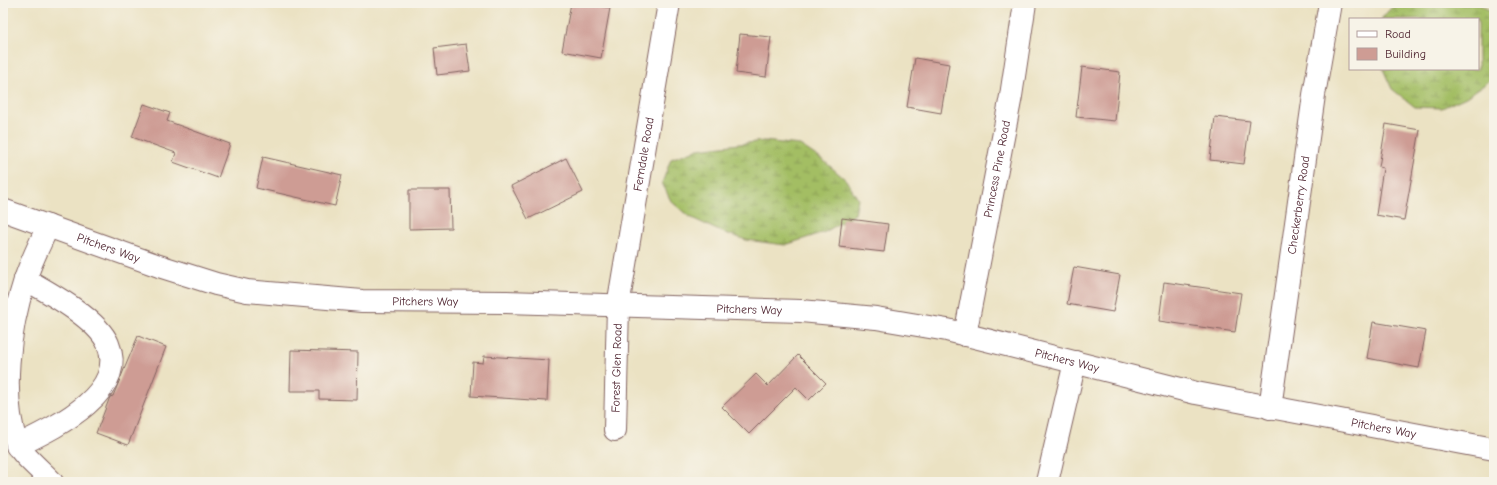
<svg xmlns="http://www.w3.org/2000/svg" width="1497" height="485" font-family="'Comic Neue',sans-serif">
	<defs>
		<pattern id="wetland-marsh" width="20" height="14" patternUnits="userSpaceOnUse"><rect width="20" height="14" fill="#a3be64"/><path d="M1 5h8M5 5V1M11 12h8M15 12V8" fill="none" stroke="#879a53"/></pattern>
	</defs>
	<rect width="100%" height="100%" fill="#f7f3e8"/>
	<filter id="ink" filterUnits="userSpaceOnUse"><feTurbulence type="fractalNoise" baseFrequency=".025" numOctaves="2"/><feDisplacementMap in="SourceGraphic" scale="8" xChannelSelector="R" yChannelSelector="G"/><feConvolveMatrix kernelMatrix="1 2 1 2 8 2 1 2 1" color-interpolation-filters="sRGB"/></filter>
	<filter id="wash" filterUnits="userSpaceOnUse"><feTurbulence type="fractalNoise" baseFrequency=".012" numOctaves="4" result="noise"/><feDisplacementMap in="SourceGraphic" scale="16" xChannelSelector="R" yChannelSelector="G"/><feGaussianBlur stdDeviation="0.9" result="paint"/><feColorMatrix in="noise" values="0 0 0 0 0 0 0 0 0 0 0 0 0 0 0 0 0 1.4 0 .05"/><feComposite in="paint" operator="in"/></filter>
	<g filter="url(#wash)">
		<rect width="100%" height="100%" fill="#ebe2c3"/>
		<!-- wetland -->
		<path fill="url(#wetland-marsh)" stroke="#766e48" d="M1407 3H1477L1494 13V78L1466 97 1442 108 1415 107 1392 89 1383 69H1478V19H1381L1391 8Z
			M764 141 800 145 824 161 846 180 858 199 855 214 825 232 785 245 746 240 719 231 688 216 671 201 662 183 671 159 698 149Z"/>
		<g id="blocks">
			<!-- building -->
			<path fill="#ce9c94" d="M571 3H583L610 8 601 58 562 51Z
				M740 34 771 37 766 77 736 73Z
				M466 44 470 71 437 75 434 48Z
				M915 58 949 64 941 113 907 107Z
				M1082 67 1120 72 1115 121 1076 117Z
				M144 104 170 113 167 121 230 144 218 178 173 162 176 153 132 137Z
				M1215 117 1250 121 1244 164 1210 160Z
				M1386 124 1420 130 1404 220 1376 215 1383 168 1379 167Z
				M263 157 342 175 335 206 256 188Z
				M566 158 583 192 528 219 511 186Z
				M409 190H450L451 228 409 229Z
				M842 218 888 224 884 252 839 247Z
				M1074 267 1120 275 1113 312 1067 304Z
				M1164 282 1241 293 1235 332 1159 321Z
				M1373 322 1426 331 1419 368 1367 358Z
				M138 336 166 347 128 445 96 433 110 397 113 396Z
				M291 350 358 352 357 400 319 399V391H290Z
				M798 355 826 383 809 400 796 387 749 434 722 407 756 374 768 386Z
				M484 356 549 360 547 401 471 396 473 362 483 363Z"/>
		</g>
	</g>
	<g filter="url(#ink)">
		<use href="#blocks" fill-opacity="0" stroke="#826360" stroke-width="1"/>
		<g fill="none" stroke-linecap="round" stroke-linejoin="round">
			<!-- minor casing -->
			<g stroke="#826360" stroke-width="24">
				<g id="minor">
					<path d="M48 226C40 244 31 261 25 280 9 328 0 396 17 444 21 454 44 473 52 482"/>
					<path id="s1" d="M965 335 1011 96 1025 3"/>
					<path id="s2" d="M1270 408 1314 95 1330 3"/>
					<path id="s3" d="M615 430 618 306 669 3"/>
					<path d="M17 446C51 429 129 394 108 344 98 319 48 292 25 279"/>
					<path d="M1047 482 1075 362"/>
				</g>
			</g>
			<!-- major casing -->
			<g stroke="#826360" stroke-width="24">
				<g id="major">
					<path id="s4" d="M3 210 159 266 216 284 247 291 362 301 506 302 801 311 876 318 947 330 1196 393 1494 449"/>
				</g>
			</g>
			<!-- minor -->
			<use href="#minor" stroke="#fff" stroke-width="22"/>
			<!-- major -->
			<use href="#major" stroke="#fff" stroke-width="22"/>
		</g>
	</g>
	<g text-anchor="middle" stroke-width="4" stroke-linejoin="round" paint-order="stroke">
		<!-- street labels -->
		<g font-size="12" fill="#4a1f2b" stroke="#f7f3e8">
			<text dy="4" stroke="none"><textPath href="#s3" startOffset="278">Ferndale Road</textPath></text>
			<text dy="4" stroke="none"><textPath href="#s1" startOffset="169">Princess Pine Road</textPath></text>
			<text dy="4" stroke="none"><textPath href="#s2" startOffset="205">Checkerberry Road</textPath></text>
			<text dy="4" stroke="none"><textPath href="#s4" startOffset="112">Pitchers Way</textPath></text>
			<text dy="4" stroke="none"><textPath href="#s4" startOffset="436">Pitchers Way</textPath></text>
			<text dy="4" stroke="none"><textPath href="#s4" startOffset="760">Pitchers Way</textPath></text>
			<text dy="4" stroke="none"><textPath href="#s4" startOffset="1083">Pitchers Way</textPath></text>
			<text dy="4" stroke="none"><textPath href="#s3" startOffset="62">Forest Glen Road</textPath></text>
			<text dy="4" stroke="none"><textPath href="#s4" startOffset="1407">Pitchers Way</textPath></text>
		</g>
	</g>
	<!-- margin -->
	<rect width="1497" height="485" fill="none" stroke="#f7f3e8" stroke-width="16"/>
	<!-- legend -->
	<rect x="1349" y="18" width="130" height="52" fill="#f7f3e8" stroke="#b29e9c"/>
	<rect x="1357" y="31" width="20" height="6" fill="#ffffff" stroke="#b29e9c"/>
	<text x="1385" y="38" font-size="12" fill="#4a1f2b">Road</text>
	<rect x="1357" y="48" width="20" height="12" fill="#ce9c94" stroke="#b29e9c"/>
	<text x="1385" y="58" font-size="12" fill="#4a1f2b">Building</text>
</svg>
